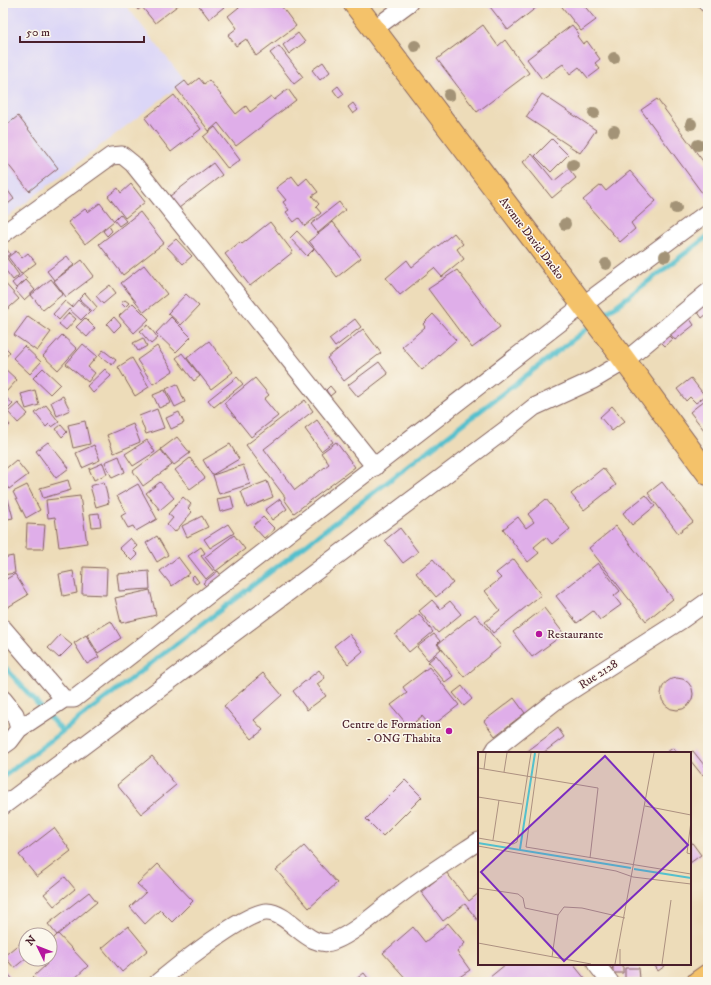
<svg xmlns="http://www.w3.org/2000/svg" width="711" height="985" font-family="'IM FELL DW Pica',serif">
	<rect width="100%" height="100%" fill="#fbf7ec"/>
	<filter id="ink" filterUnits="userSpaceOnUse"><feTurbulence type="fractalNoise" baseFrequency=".025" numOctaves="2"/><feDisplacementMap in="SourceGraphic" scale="8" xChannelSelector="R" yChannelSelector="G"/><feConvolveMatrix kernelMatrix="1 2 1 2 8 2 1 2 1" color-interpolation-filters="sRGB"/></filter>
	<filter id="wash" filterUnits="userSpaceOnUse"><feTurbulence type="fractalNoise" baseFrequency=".012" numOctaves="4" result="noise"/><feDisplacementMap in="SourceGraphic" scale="16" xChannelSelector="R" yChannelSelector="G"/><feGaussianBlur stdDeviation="0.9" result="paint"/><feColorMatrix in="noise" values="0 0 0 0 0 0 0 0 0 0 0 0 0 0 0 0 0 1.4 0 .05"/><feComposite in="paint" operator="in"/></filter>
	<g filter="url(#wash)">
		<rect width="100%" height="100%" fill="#eddcb9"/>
		<!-- built -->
		<path fill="#dbd6f7" d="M3 3H124L185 81 3 220Z"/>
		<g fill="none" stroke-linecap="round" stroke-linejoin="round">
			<!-- stream -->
			<path stroke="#54c0cd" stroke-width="5" d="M600 318 708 236
				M3 665 62 731
				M3 777 592 325"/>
		</g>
		<g id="blocks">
			<!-- building -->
			<path fill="#dfaee9" d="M132 3H181L155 23 142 7 138 10Z
				M197 3H229L209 19Z
				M244 3H279L296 26 256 56 246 39 236 46 228 35 237 28 228 16Z
				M487 3H542L508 30Z
				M559 3H582L596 20 581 31Z
				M483 25 498 46 505 40 529 73 477 112 437 59Z
				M572 25 579 34 577 36 583 44 587 41 600 59 595 63 600 69 588 78 579 67 570 74 563 64 542 79 527 59Z
				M298 33 305 42 289 54 283 45Z
				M279 46 303 77 294 84 270 53Z
				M323 62 330 72 320 80 312 70Z
				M199 78 204 84 209 80 236 114 246 106 250 112 271 96 274 100 288 89 296 100 236 146 218 123 209 131 176 88 185 81 189 86Z
				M338 86 344 94 339 98 333 90Z
				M542 94 596 130 580 153 526 117Z
				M174 95 201 129 171 152 145 118Z
				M657 99 708 168V201L641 110Z
				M353 103 358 110 353 114 348 107Z
				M18 116 58 168 29 191 3 158V128Z
				M215 127 240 160 228 169 203 137Z
				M552 139 568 155 551 172 535 156Z
				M532 154 554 181 569 169 576 178 552 198 523 162Z
				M213 163 222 175 179 208 170 196Z
				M630 171 656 201 631 223 635 229 620 242 583 200 601 185 606 191Z
				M292 176 299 185 307 178 318 192 312 196 319 204 316 207 321 213 305 226 299 218 294 222 286 212 289 210 283 202 286 200 276 188Z
				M3 184 14 199 3 208Z
				M131 184 145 202 125 218 108 196 118 188 121 193Z
				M339 202 345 210 318 233 311 224Z
				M100 203 114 221 85 244 68 222 85 209 88 212Z
				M140 212 164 243 123 275 99 244Z
				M120 214 126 221 119 226 114 220Z
				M270 222 293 252 250 286 225 254 240 242 242 244Z
				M333 222 361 258 337 277 309 241Z
				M109 226 112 231 107 236 103 231Z
				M297 231 314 249 307 256 290 238Z
				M454 233 463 244 457 249 464 259 442 277 434 268 400 295 386 278 407 260 412 267Z
				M176 239 192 256 183 264 167 247Z
				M6 248 10 254 6 257 19 275 13 280 3 267V250Z
				M16 251 22 258 28 253 36 263 21 274 8 257Z
				M67 256 74 265 54 280 47 271Z
				M82 260 94 276 66 297 54 281Z
				M144 265 167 294 144 312 121 283Z
				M457 270 500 327 472 348 428 289Z
				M23 274 27 279 16 288 12 283Z
				M51 279 63 294 43 310 31 295Z
				M26 280 35 290 24 300 15 290Z
				M3 281 19 299 3 313Z
				M110 285 116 293 103 304 96 296Z
				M85 293 97 307 93 312 79 299Z
				M186 294 199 306 181 325 168 313Z
				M78 300 90 311 81 320 69 309 59 320 53 314 65 301 72 307Z
				M125 300 129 303 125 307 121 303Z
				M708 302V313L702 318 697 311Z
				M133 303 149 319 134 333 119 316Z
				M69 313 76 319 66 330 59 324Z
				M433 314 456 340 422 370 402 347 425 327 423 324Z
				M28 316 51 332 37 351 14 335Z
				M688 316 694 325 675 340 667 330Z
				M114 317 121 325 114 332 107 324Z
				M171 317 191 337 176 352 156 333Z
				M85 318 95 328 87 337 76 327Z
				M355 319 361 327 335 347 329 339Z
				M148 325 158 338 151 344 140 331Z
				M363 329 381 353 344 381 327 358Z
				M668 334 673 339 665 346 660 341Z
				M62 335 77 349 58 370 43 356Z
				M143 338 147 346 138 351 133 343Z
				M209 341 233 372 211 389 187 358Z
				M83 344 97 356 88 367 95 373 88 382 66 364Z
				M3 345 10 352 3 360Z
				M24 346 41 362 30 374 13 358Z
				M157 346 173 371 153 384 137 360Z
				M103 350 116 360 112 365 99 355Z
				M182 353 200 376 194 381 176 358Z
				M132 358 149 387 135 396 118 367Z
				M379 362 388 374 358 397 348 385Z
				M3 367 17 380 6 392 3 389Z
				M43 368 60 384 50 394 33 378Z
				M105 369 111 376 93 393 87 386Z
				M237 377 243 384 214 407 208 400Z
				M255 378 269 395 264 399 278 416 251 437 224 403Z
				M691 378 705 396 696 403 690 397 686 401 677 389Z
				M177 384 185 402 175 407 166 389Z
				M330 386 335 392 330 396 326 390Z
				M35 390 39 405 26 409 21 394Z
				M165 390 171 403 159 408 153 395Z
				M3 395 13 404 3 414Z
				M63 396 70 410 57 416 51 402Z
				M706 399 708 402V435L690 412Z
				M305 400 313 411 264 449 295 490 329 464 321 453 336 442 355 467 294 513 284 499 285 497 246 445Z
				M18 403 28 414 18 423 8 412Z
				M46 405 59 422 52 427 49 424 46 427 35 413Z
				M612 406 625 421 612 431 600 417Z
				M157 409 164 428 146 434 139 416Z
				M179 412 184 423 171 429 166 418Z
				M4 418 10 425 3 432V419Z
				M317 420 333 442 321 451 305 429Z
				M85 421 90 444 73 448 68 425Z
				M133 424 140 442 114 453 107 435Z
				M61 425 67 432 62 437 56 429Z
				M177 437 190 453 174 465 161 449Z
				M147 440 155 452 133 466 125 454Z
				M48 442 69 468 56 478 36 451Z
				M230 444 239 459 212 475 203 460Z
				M94 445 100 460 82 468 76 453Z
				M161 450 172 465 143 486 133 471Z
				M119 456 125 472 112 478 105 462Z
				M190 458 205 478 190 489 175 470Z
				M16 460 28 475 9 489 3 481V471Z
				M103 463 107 474 94 480 89 469Z
				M243 465 250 484 219 494 213 475Z
				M603 468 616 485 584 510 571 494Z
				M68 480 71 490 43 498 40 488Z
				M267 481 273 497 247 508 241 491Z
				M104 482 109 503 96 507 90 486Z
				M160 482 174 498 160 510 146 493Z
				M662 482 693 522 678 533 648 493Z
				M138 484 157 519 136 531 133 526 128 528 121 516 126 513 117 496Z
				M27 485 40 510 26 518 13 492Z
				M646 495 655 506 632 525 623 513Z
				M80 496 87 543 59 547 55 517 48 518 46 500Z
				M231 496 234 508 220 512 217 499Z
				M183 497 191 504 188 508 192 512 175 532 167 525 173 518 168 514Z
				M8 499 13 518 3 520V500Z
				M280 499 287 509 272 520 265 510Z
				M546 499 570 529 552 544 546 537 534 547 539 553 528 562 503 529 518 517 526 528 534 522 528 514Z
				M99 513 101 526 92 527 90 514Z
				M202 516 208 527 187 537 182 526Z
				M263 517 275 529 264 538 253 526Z
				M27 524 45 525 43 549H26Z
				M228 524 234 533 210 548 204 539Z
				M616 526 673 599 646 621 589 548Z
				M400 528 418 552 403 563 385 540Z
				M234 535 245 549 216 571 205 557Z
				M157 536 168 555 157 562 146 543Z
				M130 538 137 546 133 550 138 555 132 561 119 548Z
				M201 547 205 553 201 556 214 572 206 579 188 556Z
				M13 556 15 573 3 575V558Z
				M178 557 190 573 172 586 160 571Z
				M433 559 453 583 436 597 416 573Z
				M514 559 541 595 493 633 485 622 500 610 485 591 501 578 496 573Z
				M598 563 620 591 614 596 621 605 600 620 593 611 577 623 556 596Z
				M83 567 107 568 106 595 82 594Z
				M73 571 77 593 63 596 59 574Z
				M149 571 150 589 119 591 117 574Z
				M218 571 222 577 208 588 203 583Z
				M15 574 28 595 3 610V581Z
				M194 575 199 582 196 584 191 578Z
				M150 590 156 615 121 623 115 598Z
				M432 600 440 609 450 601 461 614 438 633 419 611Z
				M544 608 564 634 532 657 513 632Z
				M419 614 433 632 409 652 395 635Z
				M475 614 501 646 464 677 438 644Z
				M111 621 121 638 98 653 87 635Z
				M349 634 363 651 348 664 334 646Z
				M434 634 440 641 437 644 441 649 428 660 417 647Z
				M60 635 72 645 59 658 48 648Z
				M86 635 99 657 87 664 74 643Z
				M436 655 453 676 445 682 428 662Z
				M429 667 459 705 431 727 422 716 409 727 391 705 407 693 403 687Z
				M319 670 325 678 317 684 326 696 307 710 293 691Z
				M263 673 282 695 254 720 263 730 252 739 224 706Z
				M661 694a16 16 0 1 1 32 0a16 16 0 1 1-32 0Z
				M462 686 472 699 464 706 453 693Z
				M514 698 525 713 495 736 484 721Z
				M558 728 564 737 543 753H525Z
				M673 748 677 753H668L667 752Z
				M693 751 708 770 702 775 690 760V753Z
				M152 756 176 785 141 814 117 785Z
				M405 780 422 797 383 836 366 819Z
				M54 828 71 851 37 877 19 855Z
				M690 840 701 855 690 863Z
				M304 846 337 883 309 908 276 870Z
				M158 864 193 901 172 922 160 910 145 924 130 907 146 892 137 884Z
				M446 872 469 901 479 893V922L465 904 443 921 421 892Z
				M65 877 75 889 54 906 44 894Z
				M89 892 97 902 57 935 48 924Z
				M448 923 465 943 457 952 470 970 452 982H409L383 953 413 927 425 942Z
				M128 926 148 950 122 972 102 948Z
				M58 934 88 966 71 982H38L33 977 47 964 42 959H50V942Z
				M26 938V958L14 968 4 956Z
				M506 964H573L586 980 583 982H484Z
				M606 964 623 966V973H613V967L612 969Z
				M654 964H664L665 966 658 971Z
				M3 968 15 982H3Z
				M625 968H639L640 979H625Z
				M364 973 371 982H352Z"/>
		</g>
	</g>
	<g filter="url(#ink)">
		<use href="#blocks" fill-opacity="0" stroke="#83615d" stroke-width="1"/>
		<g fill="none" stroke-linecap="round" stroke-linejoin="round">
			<!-- minor casing -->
			<g stroke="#83615d" stroke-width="19">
				<path id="minor" d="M707 3 708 4
					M374 29 409 3
					M3 234 111 156 122 155 133 164 375 467
					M3 628 64 699H74L583 305 708 212
					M3 699 15 714 19 729 10 741 3 746
					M19 729 64 699
					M493 753 496 748 558 699 680 621 708 601
					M3 806 509 427 534 407 593 380 625 361 708 292
					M596 964 610 982
					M158 982C176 967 246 911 267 912 291 913 308 951 334 941 358 931 380 909 401 894 426 875 453 858 479 841"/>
			</g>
			<!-- major casing -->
			<g stroke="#83615d" stroke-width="24">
				<path id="major" d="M354 3 617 350 708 474
					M698 982 708 975"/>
			</g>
			<!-- minor -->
			<use href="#minor" stroke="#fff" stroke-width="17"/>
			<!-- major -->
			<use href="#major" stroke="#f4c26a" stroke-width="22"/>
		</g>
		<!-- trees -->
		<g fill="#a39377">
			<circle cx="415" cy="46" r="6"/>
			<circle cx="614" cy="58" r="6"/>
			<circle cx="449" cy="95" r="6"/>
			<circle cx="594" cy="113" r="6"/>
			<circle cx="691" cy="124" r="6"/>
			<circle cx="614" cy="131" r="6"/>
			<circle cx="698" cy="145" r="6"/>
			<circle cx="573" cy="165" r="6"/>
			<circle cx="676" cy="208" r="6"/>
			<circle cx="565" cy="224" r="6"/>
			<circle cx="665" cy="256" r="6"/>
			<circle cx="606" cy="264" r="6"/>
		</g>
	</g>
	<!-- markers -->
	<g fill="#b5179e" stroke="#fbf7ec" stroke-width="1.5">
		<circle cx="539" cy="634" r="4"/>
		<circle cx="449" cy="731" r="4"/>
	</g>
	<g text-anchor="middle" stroke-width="3" stroke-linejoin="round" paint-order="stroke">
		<!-- street labels -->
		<g font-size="12" fill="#4a1f2b" stroke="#fbf7ec">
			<text transform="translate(532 238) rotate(53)" y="4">Avenue David Dacko</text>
			<text transform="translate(598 674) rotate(-33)" y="4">Rue 2128</text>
		</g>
		<!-- poi labels -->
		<g font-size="12" fill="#4a1f2b" stroke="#fbf7ec" text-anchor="start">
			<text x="547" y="638">Restaurante</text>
			<text x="441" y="728" text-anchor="end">Centre de Formation<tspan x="441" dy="14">- ONG Thabita</tspan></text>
		</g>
	</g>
	<!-- overview -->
	<g transform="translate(478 752)">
		<rect width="213" height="213" fill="#eddcb9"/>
		<path fill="none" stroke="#54c0cd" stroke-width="2" d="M0 91 153 116M42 97 57 1M156 117 213 126"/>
		<path fill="none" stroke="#ac9080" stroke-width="1" d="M61 1 48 95 213 122M0 16 120 36 112 106M6 17 8 1M26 20 29 1M0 45 44 52M167 54 213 63M213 69 209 101 213 102M0 86 35 92 39 90 53 1M15 88 21 48M0 94 138 119 155 125 213 132M0 136 40 142 45 146 47 156 80 163M0 191 113 212M74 205 80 163 86 155 104 156 147 166M137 212 176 1M142 212V197M184 212 193 148"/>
		<path fill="#7b2cbf" fill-opacity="0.15" stroke="#7b2cbf" stroke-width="2" d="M127 4 210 93 86 209 3 120Z"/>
		<rect width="213" height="213" fill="none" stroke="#4a1f2b" stroke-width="2"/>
	</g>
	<!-- margin -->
	<rect width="711" height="985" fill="none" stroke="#fbf7ec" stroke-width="16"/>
	<!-- north arrow -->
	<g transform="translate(38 947) rotate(313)"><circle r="19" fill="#fbf7ec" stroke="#b4a19f"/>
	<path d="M0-3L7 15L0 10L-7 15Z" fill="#b5179e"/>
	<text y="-6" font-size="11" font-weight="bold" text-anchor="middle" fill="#4a1f2b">N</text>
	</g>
	<!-- scale -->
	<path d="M20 36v6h124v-6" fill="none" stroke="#4a1f2b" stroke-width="2"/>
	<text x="26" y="36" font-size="12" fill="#4a1f2b" stroke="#fbf7ec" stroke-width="3" paint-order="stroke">50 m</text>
</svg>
